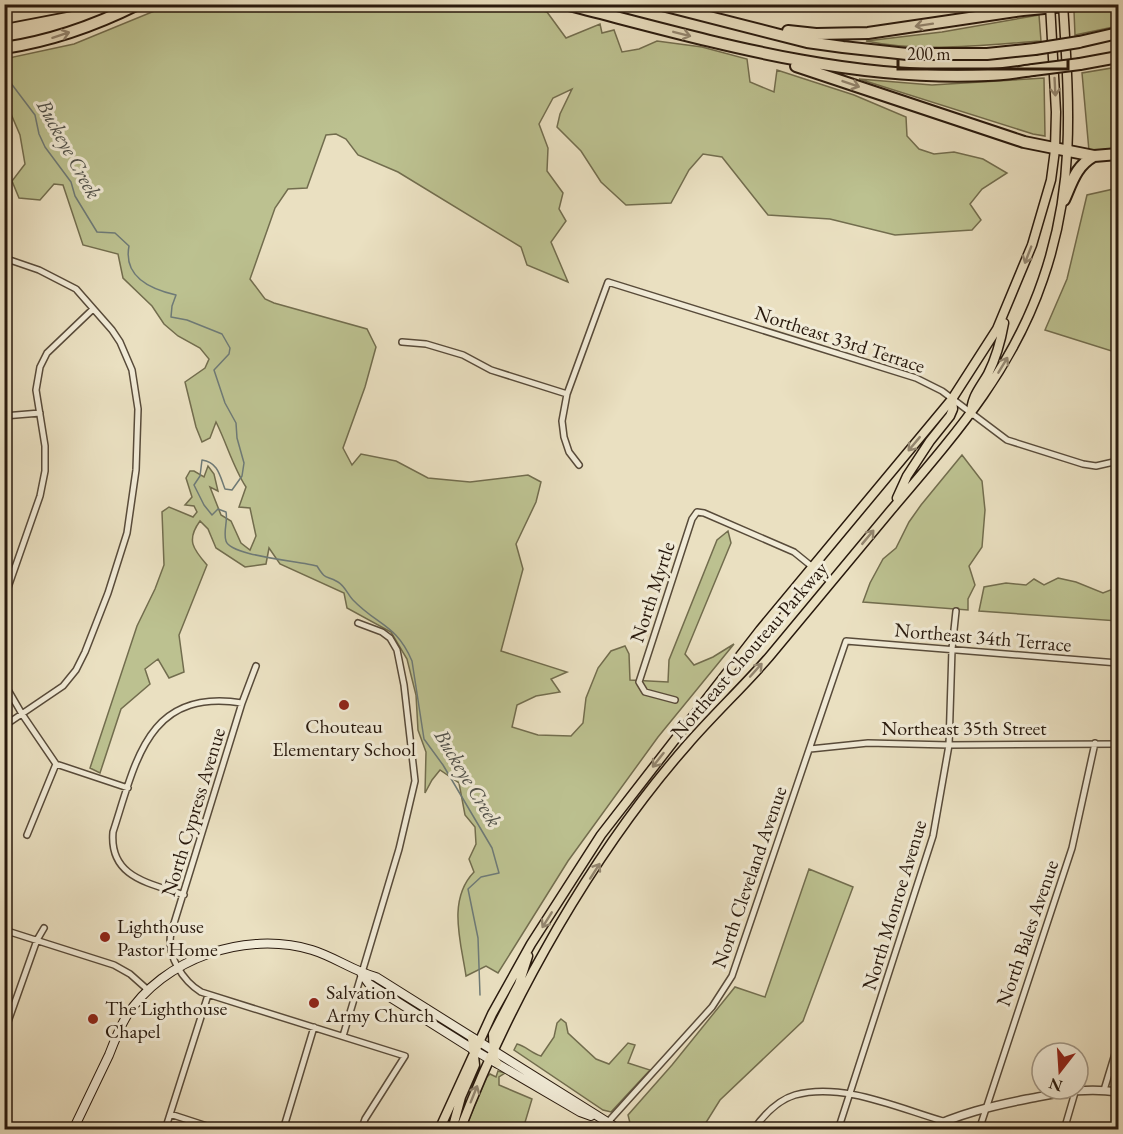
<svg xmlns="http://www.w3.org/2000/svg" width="1123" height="1134" font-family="'EB Garamond',serif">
	<rect width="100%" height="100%" fill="#eae0c1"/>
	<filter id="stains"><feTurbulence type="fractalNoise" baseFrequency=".00333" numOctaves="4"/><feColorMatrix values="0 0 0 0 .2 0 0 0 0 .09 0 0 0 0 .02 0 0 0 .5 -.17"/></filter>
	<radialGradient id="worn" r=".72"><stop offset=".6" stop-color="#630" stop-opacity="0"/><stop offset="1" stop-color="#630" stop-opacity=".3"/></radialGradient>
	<!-- green -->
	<path fill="#bcc190" stroke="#726d4e" stroke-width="1.5" d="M169 5H518L547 12 566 38 600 24 602 33 614 30 622 52 639 49 657 41 702 47 747 59 750 82 774 92 777 70 854 95 906 117 907 136 919 149 934 154 954 152 983 159 1007 173 982 189 970 204 981 220 972 230 895 235 830 219 768 215 722 157 703 154 689 170 671 203 626 205 601 182 581 151 557 127 560 114 572 89 553 98 539 124 548 148 547 171 563 193 559 209 566 221 551 242 568 282 527 265 521 247 398 172 358 155 346 139 336 134 326 135 307 188 288 189 275 208 250 279 265 299 274 303 367 329 376 347 365 387 343 448 352 465 361 454 396 461 428 478 470 482 528 475 541 482 536 502 516 544 523 569 501 651 567 672 551 679 560 692 536 696 517 705 512 727 538 735 571 736 583 723 586 698 598 668 611 651 625 646 629 654 630 680 668 682 669 660 717 540 728 531 731 543 685 654 694 665 713 657 734 644 658 737 568 861 498 973 486 966 466 976C461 942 447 900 474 872L469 859 476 844 475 827 465 815 459 783 440 770 432 780 425 793 426 752 418 730 416 695 407 659 391 632 347 608 344 593 280 564 269 548 266 564 245 567 216 548 208 529 200 521C186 540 193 549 207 565L179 635 184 672 169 678 158 659 145 669 150 684 121 709 100 773 90 768 137 626 155 589 164 565 162 512 169 507 193 517 197 512 194 506 185 505 192 497 186 478 190 471H194L204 477 208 466 214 474 218 491 210 487 221 515 231 521 241 543 250 550 256 536 250 508 239 507 246 487C233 467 227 444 216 422L210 438 202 442 196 427 185 382 205 368 209 359 200 348 178 336 164 324 152 306 123 278 118 254 83 245 63 185 54 184 40 200 19 198 12 181 25 164 20 135 5 100 4 59 74 44Z
		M1118 7V26L1075 35 1074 11Z
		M1039 15 1041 41C984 45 923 53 866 41L942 32Z
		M1118 67V148L1089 151 1082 73Z
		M1044 78 1045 136 1033 134 859 79 932 85Z
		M1118 188V353L1045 330 1067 279 1087 195Z
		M962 455 982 481 985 510 982 547 969 566 975 585 968 599V610L863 602 870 583 883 559 896 548 909 522 921 505Z
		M1058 578 1076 582 1103 593 1118 587V621L979 611 984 587 1006 583 1026 585 1034 579 1044 585Z
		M809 869 853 887 803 1021 720 1100 702 1129 635 1130 631 1127 628 1115 672 1065 735 987 765 997Z
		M561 1019 566 1023 568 1033 596 1059 609 1064 628 1043 635 1045 628 1063 650 1070 611 1112 603 1110 514 1050 517 1044C526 1046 531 1053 541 1056L554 1037 557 1023Z
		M498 1071 505 1073 499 1077V1085L532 1099 523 1129H465L487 1077 490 1074 496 1077Z"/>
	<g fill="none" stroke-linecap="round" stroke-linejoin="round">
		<!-- stream -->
		<path stroke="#6e7a77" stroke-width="1.5" d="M4 74 35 115 39 134 45 147 71 182 75 196 97 232 115 233 129 246C123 277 150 289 176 295L172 306 171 317 187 320 222 334 230 348 229 354 214 370 225 403 236 423 237 438 244 463 242 476 232 490 225 489C220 476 218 462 202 460L200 476 194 485 204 505 212 515 218 509 226 512C228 521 223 532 226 541 230 556 300 561 317 566 327 582 325 574 338 582 345 586 348 595 353 600 378 626 396 624 412 661L424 739 443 765 492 848 499 873 481 877 468 889 478 938 480 995"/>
		<!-- minor casing -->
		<g stroke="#584b3a" stroke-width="8">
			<path id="minor" d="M4 258 39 270 76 289 112 330 120 342 132 370 138 409 136 470 127 533 108 593 85 652 76 670 63 686 4 726
				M402 342 426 344 463 355 491 370 567 394
				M4 416 40 413
				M579 465 569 452 564 437 562 421 567 394 608 282 916 378 942 391 1007 440 1083 464 1096 466 1118 461
				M4 599 40 496 45 471V446L36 390 40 367 47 353 93 309
				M256 666 242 703 171 933C166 955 183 981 201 992L405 1056 365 1119 361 1130
				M4 683 22 714 56 764 128 788
				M675 700 645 692 639 682 692 519 697 512 704 513 794 552 831 582
				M810 749 868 743 949 745 1118 744
				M27 835 56 764
				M184 895C150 883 109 878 113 832 136 762 147 688 242 703
				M4 930 114 965 130 974 148 990
				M4 1033 37 940 44 928
				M343 1036 399 849 415 781 404 685 397 650 390 638 382 632 358 623
				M1104 1090 1118 1044
				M170 1114 219 1130
				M608 1122 712 1007 732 976 846 641 1118 663
				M165 1130 208 995
				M283 1130 314 1027
				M753 1130C763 1116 778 1100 795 1095 842 1082 898 1108 943 1121
				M838 1130 933 836 949 745 952 649 956 611
				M979 1130 1072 848 1095 743
				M1064 1130 1076 1089"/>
		</g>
		<!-- tertiary casing -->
		<g stroke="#584b3a" stroke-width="10">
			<path id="tertiary" d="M926 1130C958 1114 992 1106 1027 1099 1060 1093 1084 1087 1118 1092"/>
		</g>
		<!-- secondary casing -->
		<g stroke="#28190d" stroke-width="10">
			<path id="secondary" d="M361 973 369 984 474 1050 580 1112 591 1116
				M73 1130C85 1105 97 1080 109 1055 114 1042 119 1029 126 1017 163 958 246 930 312 950 335 957 353 971 376 977L620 1130"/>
		</g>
		<!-- primary casing -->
		<g stroke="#28190d" stroke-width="11">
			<path id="primary" d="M971 414C971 397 980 388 988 374 996 358 1001 340 1004 323
				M897 498 907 476 930 441 950 416 953 409 952 399
				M497 1063 494 1059 493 1034 519 984 528 956
				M439 1130 492 1014 531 944 601 835 760 630 952 399 997 329 1032 245 1051 180 1055 150 1056 112 1050 4
				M452 1130 461 1097 475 1065 472 1038
				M460 1130C511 997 594 851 688 744 714 714 743 687 769 657 810 608 851 558 892 509 953 437 1012 371 1043 279 1076 184 1069 102 1063 4"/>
		</g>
		<!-- motorway casing -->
		<g stroke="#28190d" stroke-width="14">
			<path id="motorway" d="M565 4C703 39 843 82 988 75 1003 75 1018 72 1033 70
				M658 4 807 42 843 47 907 54H987L1035 49
				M4 18 77 4
				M788 31 816 34 868 33 1023 10 1087 4
				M1079 42 1118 33
				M4 48C51 41 96 25 138 4
				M1080 64 1118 57
				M796 66 1024 142 1094 156 1118 154
				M1064 200C1072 182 1076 166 1094 156"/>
		</g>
		<!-- minor -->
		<use href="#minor" stroke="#f1ebd7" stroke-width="5"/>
		<!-- tertiary -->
		<use href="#tertiary" stroke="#f1ebd7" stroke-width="7"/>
		<!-- secondary -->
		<use href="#secondary" stroke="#f1ebd7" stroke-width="8"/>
		<!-- primary -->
		<use href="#primary" stroke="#eae0c1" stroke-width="8"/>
		<!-- motorway -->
		<use href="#motorway" stroke="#eae0c1" stroke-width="10"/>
		<!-- motorway-bridge casing -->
		<g stroke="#28190d" stroke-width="14" stroke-linecap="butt">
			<path id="motorway-bridge" d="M1035 49 1079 42
				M1033 70 1080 64"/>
		</g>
		<!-- motorway-bridge -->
		<use href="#motorway-bridge" stroke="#eae0c1" stroke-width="10"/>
	</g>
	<!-- one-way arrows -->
	<defs><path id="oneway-shaft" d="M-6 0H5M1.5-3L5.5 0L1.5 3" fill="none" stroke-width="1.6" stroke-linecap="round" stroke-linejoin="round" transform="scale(1.5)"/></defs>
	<g stroke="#938670">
		<use href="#oneway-shaft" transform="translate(924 25) rotate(171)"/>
		<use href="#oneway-shaft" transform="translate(682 34) rotate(14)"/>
		<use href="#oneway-shaft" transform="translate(61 35) rotate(-18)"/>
		<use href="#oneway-shaft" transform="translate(851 84) rotate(19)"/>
		<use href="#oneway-shaft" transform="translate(1055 87) rotate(87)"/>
		<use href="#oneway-shaft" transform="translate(1028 255) rotate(111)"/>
		<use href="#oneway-shaft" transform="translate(1003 365) rotate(-59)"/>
		<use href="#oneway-shaft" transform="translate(914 444) rotate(130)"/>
		<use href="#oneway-shaft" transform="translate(868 537) rotate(-50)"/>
		<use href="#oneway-shaft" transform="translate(756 670) rotate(-48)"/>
		<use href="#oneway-shaft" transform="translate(658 760) rotate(128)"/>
		<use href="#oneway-shaft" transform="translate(595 871) rotate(-57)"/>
		<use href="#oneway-shaft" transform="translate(547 920) rotate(122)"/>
		<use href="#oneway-shaft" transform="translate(474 1094) rotate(-68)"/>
	</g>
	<!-- markers -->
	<g fill="#8f2418" stroke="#f1ebd7" stroke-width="2">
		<circle cx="344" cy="705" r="6"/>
		<circle cx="105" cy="937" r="6"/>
		<circle cx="314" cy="1003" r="6"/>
		<circle cx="93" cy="1019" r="6"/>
	</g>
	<g text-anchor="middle" stroke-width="6" stroke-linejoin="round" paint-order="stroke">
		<!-- street labels -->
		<g font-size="20" fill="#28190d" stroke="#f1ebd7">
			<text transform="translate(840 339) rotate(18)" y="7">Northeast 33rd Terrace</text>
			<text transform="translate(652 592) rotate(-72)" y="7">North Myrtle</text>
			<text transform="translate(983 637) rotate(5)" y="7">Northeast 34th Terrace</text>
			<text transform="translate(749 650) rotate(-49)" y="7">Northeast Chouteau Parkway</text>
			<text x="964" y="735">Northeast 35th Street</text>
			<text transform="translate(193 812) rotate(-73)" y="7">North Cypress Avenue</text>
			<text transform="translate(749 877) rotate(-71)" y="7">North Cleveland Avenue</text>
			<text transform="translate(894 905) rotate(-73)" y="7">North Monroe Avenue</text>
			<text transform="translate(1027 933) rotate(-71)" y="7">North Bales Avenue</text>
		</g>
		<!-- poi labels -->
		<g font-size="20" fill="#28190d" stroke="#f1ebd7" text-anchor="start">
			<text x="344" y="733" text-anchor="middle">Chouteau<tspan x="344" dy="23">Elementary School</tspan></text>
			<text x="117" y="933">Lighthouse<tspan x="117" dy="23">Pastor Home</tspan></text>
			<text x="326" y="999">Salvation<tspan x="326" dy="23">Army Church</tspan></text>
			<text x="105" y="1015">The Lighthouse<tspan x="105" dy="23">Chapel</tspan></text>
		</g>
		<!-- water labels -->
		<g font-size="21" font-style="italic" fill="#51524b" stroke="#f1ebd7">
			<text transform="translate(69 149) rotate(61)" y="7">Buckeye Creek</text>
			<text transform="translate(468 778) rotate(59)" y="7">Buckeye Creek</text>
		</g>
	</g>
	<!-- margin -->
	<rect width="1123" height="1134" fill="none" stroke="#eae0c1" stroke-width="24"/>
	<rect x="6" y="6" width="1111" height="1122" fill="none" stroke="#28190d" stroke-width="3"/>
	<rect x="12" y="12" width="1099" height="1110" fill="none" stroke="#28190d" stroke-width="1.5"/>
	<!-- north arrow -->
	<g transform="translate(1060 1071) rotate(197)"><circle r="28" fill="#f1ebd7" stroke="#a19786" stroke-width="1.5"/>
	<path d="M0-4.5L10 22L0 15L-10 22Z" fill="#8f2418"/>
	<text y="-9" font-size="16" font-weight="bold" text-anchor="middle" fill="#28190d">N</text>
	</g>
	<!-- scale -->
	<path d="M898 60v9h170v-9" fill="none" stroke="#28190d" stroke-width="3"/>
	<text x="907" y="60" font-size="18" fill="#28190d" stroke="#f1ebd7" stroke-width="4.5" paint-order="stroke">200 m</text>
	<rect width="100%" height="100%" filter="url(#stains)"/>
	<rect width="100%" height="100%" fill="url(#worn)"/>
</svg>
